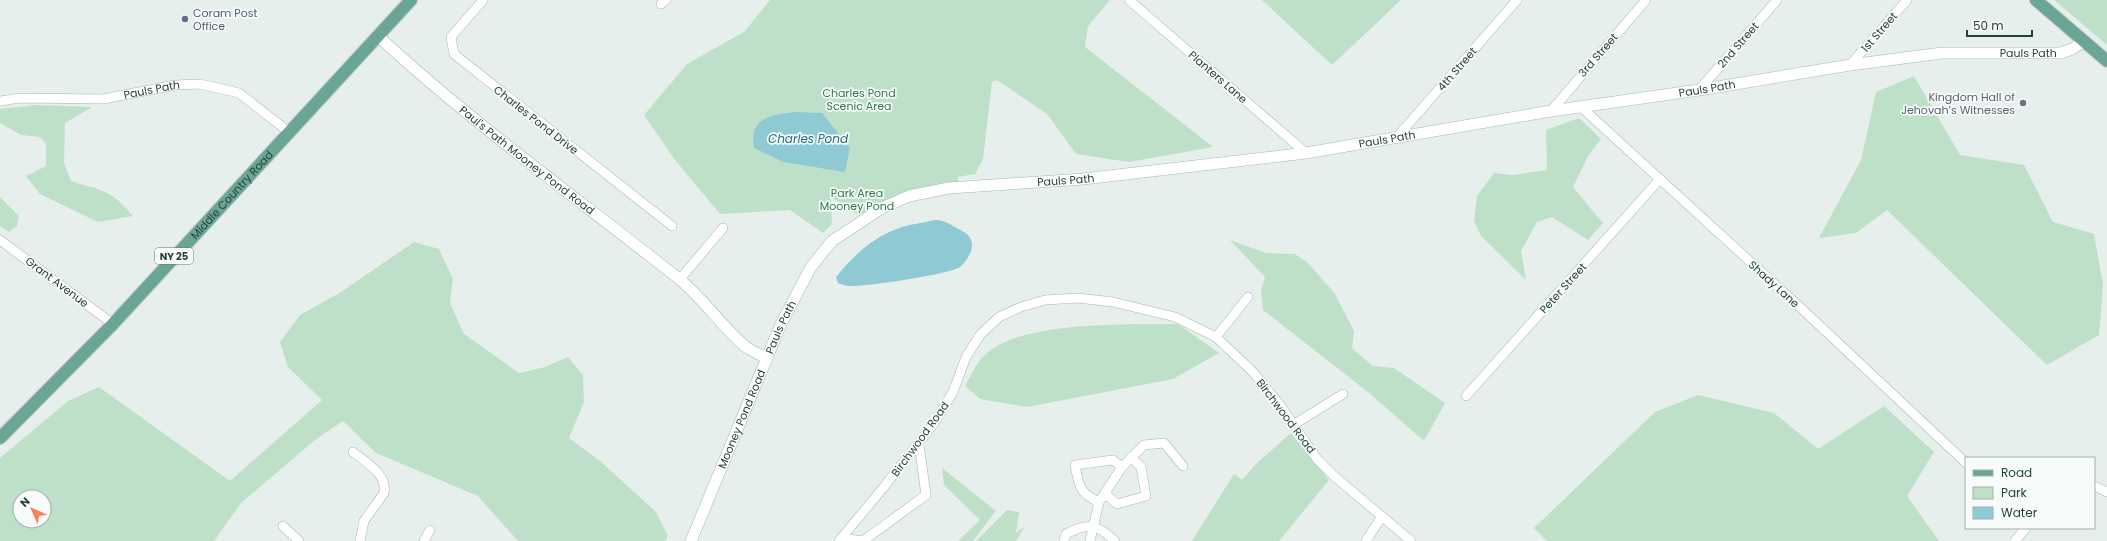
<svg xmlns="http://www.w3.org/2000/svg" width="2107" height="541" font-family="Poppins,sans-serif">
	<rect width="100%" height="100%" fill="#e6efeb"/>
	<!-- green -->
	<path fill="#bfe0c8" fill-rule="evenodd" d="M770 0H1110L1088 26 1085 47 1213 147 1129 162 1076 154 1047 114 997 80 992 82 983 159 975 174 958 177V187L908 194 861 217 831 197 832 224 823 233 790 210 720 214 675 160 644 115 687 64 744 32Z
		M1262 0H1401L1332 65Z
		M2054 0H2107V45Z
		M1914 76 1960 155 2024 165 2053 222 2094 234 2103 284 2099 335 2047 365 1887 210 1856 233 1819 238 1861 160 1876 92Z
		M37 105 92 107 65 123 64 163 71 181C103 191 110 189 133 216L98 222 40 194 26 176 46 166V144L40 137 21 135 0 123V109Z
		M1579 118 1601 139 1588 156 1573 187 1603 223 1588 240 1552 217 1537 222 1521 251 1526 280 1481 236 1474 221 1477 196 1494 173 1512 175 1547 170 1546 130Z
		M0 197 19 216 17 226 9 232 0 226Z
		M1230 240 1266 253 1295 254 1308 263 1335 294 1354 331 1352 348 1373 366 1394 368 1445 403 1424 441 1368 392 1263 310 1261 290 1265 277Z
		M414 242 439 249 453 279 450 303 464 334 519 373 545 367 568 357 583 375 584 402 569 438 600 461 656 512 668 536 665 541H518L478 496 376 453 343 421 315 440 241 503 214 541H0V458L68 401 99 387 230 481 322 400 288 367 280 342 300 315 341 292ZM20 497H44V521H20Z
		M1178 324 1219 353 1173 379 1027 407 980 399 965 386C971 376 976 362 985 355 1021 320 1128 325 1178 324Z
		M1698 395 1774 413 1818 449 1884 406 1934 452 1907 496 1939 541H1547L1534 528 1655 412Z
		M1291 433 1329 480 1279 541H1192L1234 474 1242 480 1258 462Z
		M942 468 996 511 973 541H958L980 520 944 485Z
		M1007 510 1019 512 1016 533 1025 526 1016 541H976Z"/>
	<!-- water -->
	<path fill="#8ec9d4" d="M795 112 822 113 850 148 845 172 783 162 754 148C749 117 771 115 795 112Z
		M935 220C943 220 948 223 955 227 958 229 965 232 968 235 977 245 969 259 960 267 951 274 864 287 850 286 846 286 841 284 838 283L836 277C853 256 873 237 899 228 910 224 923 223 935 220Z"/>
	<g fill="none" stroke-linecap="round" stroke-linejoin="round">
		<!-- minor casing -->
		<g stroke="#a8b8b2" stroke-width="10">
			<g id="minor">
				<path d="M483 0 451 37 454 54 672 226"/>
				<path d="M1129 0 1306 153"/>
				<path d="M661 4 666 0"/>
				<path d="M1850 65 1907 0"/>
				<path d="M1699 90 1777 0"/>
				<path id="s1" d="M0 101 20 98 103 99 175 85 200 84 239 93 289 132"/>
				<path d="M1581 107 1802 309 1966 463"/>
				<path d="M1551 111 1646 0"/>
				<path d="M1397 137 1517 0"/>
				<path d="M0 240 113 324"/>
				<path d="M680 279 723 228"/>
				<path d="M1216 337 1248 297"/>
				<path d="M1466 396 1660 179"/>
				<path d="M1293 425 1343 394"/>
				<path d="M353 452C366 462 388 475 384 493L364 521 360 541"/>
				<path d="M2094 486 2107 492"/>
				<path d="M1105 494 1117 504 1146 496 1141 467 1131 457"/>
				<path d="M1099 502C1079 493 1079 486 1075 465L1113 460 1122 467"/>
				<path d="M283 526 299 541"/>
				<path d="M841 538 863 541 926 495 919 444"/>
				<path d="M424 541 430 530"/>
				<path d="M839 541 883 488 935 422 953 392 966 357 980 335 999 317 1021 307 1045 300 1078 298 1113 302 1175 317 1216 337 1253 372 1280 405 1317 459 1334 476 1411 541"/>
				<path d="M1064 541 1066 534C1088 522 1097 524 1115 541"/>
				<path d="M1090 541 1099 502 1122 467 1144 445 1164 443 1183 466"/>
				<path d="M1366 541 1382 516"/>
				<path d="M2015 541 2026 528"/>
			</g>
		</g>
		<!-- tertiary casing -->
		<g stroke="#a8b8b2" stroke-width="12">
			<g id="tertiary">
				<path id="s2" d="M378 36C472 123 577 198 678 278 703 298 721 326 746 347 752 351 760 355 767 358"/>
				<path id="s3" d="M691 541 781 324 811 267 832 241 882 208 909 196 949 188 1083 179 1306 153 1551 111 1699 90 1850 65 1942 53H2061L2072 49 2084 41"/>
			</g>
		</g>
		<!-- primary casing -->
		<g stroke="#c2cac8" stroke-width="14">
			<g id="primary">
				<path d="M2036 0 2107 61"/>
				<path id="s4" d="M0 438 113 324 411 0"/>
			</g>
		</g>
		<!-- minor -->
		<use href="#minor" stroke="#fff" stroke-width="9"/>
		<!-- tertiary -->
		<use href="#tertiary" stroke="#fff" stroke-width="11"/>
		<!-- primary -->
		<use href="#primary" stroke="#6aa596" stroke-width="12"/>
	</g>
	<!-- markers -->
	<circle fill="#5c6f8a" stroke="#f7fbf9" stroke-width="1.5" cx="185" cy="19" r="4"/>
	<circle fill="#6b7280" stroke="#f7fbf9" stroke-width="1.5" cx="2023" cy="103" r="4"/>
	<g text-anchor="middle" stroke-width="3.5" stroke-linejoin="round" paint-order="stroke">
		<!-- shield labels -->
		<rect fill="#f7fbf9" stroke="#637a73" stroke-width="1" x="155" y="248" width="38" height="16" rx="3"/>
		<g font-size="10" font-weight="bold" fill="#24423a">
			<text x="174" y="260">NY 25</text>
		</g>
		<!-- service labels -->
		<g font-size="11" fill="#4e5e75" stroke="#f7fbf9" text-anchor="start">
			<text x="193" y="17">Coram Post<tspan x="193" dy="13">Office</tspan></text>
		</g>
		<!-- street labels -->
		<g font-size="11" fill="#24423a" stroke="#f7fbf9">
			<text transform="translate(1879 32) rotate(-49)" y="4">1st Street</text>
			<text transform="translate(1738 45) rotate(-49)" y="4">2nd Street</text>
			<text dy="4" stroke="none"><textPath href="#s3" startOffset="1552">Pauls Path</textPath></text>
			<text transform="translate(1598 55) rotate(-49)" y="4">3rd Street</text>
			<text transform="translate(1457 69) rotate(-49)" y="4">4th Street</text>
			<text transform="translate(1218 77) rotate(41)" y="4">Planters Lane</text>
			<text dy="4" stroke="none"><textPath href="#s3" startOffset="1228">Pauls Path</textPath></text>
			<text dy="4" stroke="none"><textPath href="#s1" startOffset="153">Pauls Path</textPath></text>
			<text transform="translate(536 120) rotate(38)" y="4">Charles Pond Drive</text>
			<text dy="4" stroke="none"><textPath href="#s3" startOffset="904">Pauls Path</textPath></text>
			<text dy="4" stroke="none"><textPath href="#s2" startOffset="194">Paul's Path Mooney Pond Road</textPath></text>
			<text dy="4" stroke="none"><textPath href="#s3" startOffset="580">Pauls Path</textPath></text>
			<text dy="4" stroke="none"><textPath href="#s4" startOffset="336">Middle Country Road</textPath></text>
			<text transform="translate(57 282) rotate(37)" y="4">Grant Avenue</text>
			<text transform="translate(1774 284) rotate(42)" y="4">Shady Lane</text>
			<text transform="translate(1563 288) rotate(-48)" y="4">Peter Street</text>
			<text dy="4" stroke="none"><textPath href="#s3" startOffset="232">Pauls Path</textPath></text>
			<text transform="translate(1286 416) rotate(53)" y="4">Birchwood Road</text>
			<text dy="4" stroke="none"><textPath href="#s3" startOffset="132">Mooney Pond Road</textPath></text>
			<text transform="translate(920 439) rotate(-54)" y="4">Birchwood Road</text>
		</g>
		<!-- park labels -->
		<g font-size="11" fill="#2d7a4b" stroke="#f7fbf9">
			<text x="859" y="97">Charles Pond<tspan x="859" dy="13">Scenic Area</tspan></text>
			<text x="857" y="197">Park Area<tspan x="857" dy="13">Mooney Pond</tspan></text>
		</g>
		<!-- worship labels -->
		<g font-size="11" fill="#5b616d" stroke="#f7fbf9" text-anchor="end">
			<text x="2015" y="101">Kingdom Hall of<tspan x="2015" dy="13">Jehovah’s Witnesses</tspan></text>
		</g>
		<!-- water labels -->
		<g font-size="12" font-style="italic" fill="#1c6f80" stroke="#f7fbf9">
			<text x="808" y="143">Charles Pond</text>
		</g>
	</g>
	<!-- legend -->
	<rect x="1965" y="457" width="130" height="72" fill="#f7fbf9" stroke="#a3b1ad"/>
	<rect x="1973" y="470" width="20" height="6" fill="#6aa596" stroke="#a3b1ad"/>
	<text x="2001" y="477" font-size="12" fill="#24423a">Road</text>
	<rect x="1973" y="487" width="20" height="12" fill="#bfe0c8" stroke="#a3b1ad"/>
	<text x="2001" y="497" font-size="12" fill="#24423a">Park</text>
	<rect x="1973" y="507" width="20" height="12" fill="#8ec9d4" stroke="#a3b1ad"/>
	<text x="2001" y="517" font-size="12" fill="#24423a">Water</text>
	<!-- north arrow -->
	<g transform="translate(32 509) rotate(315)"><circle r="19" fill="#f7fbf9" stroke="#a3b1ad"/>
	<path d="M0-3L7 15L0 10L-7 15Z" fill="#f4845f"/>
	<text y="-6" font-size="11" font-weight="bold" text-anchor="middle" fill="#24423a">N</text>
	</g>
	<!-- scale -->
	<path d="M1967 30v6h65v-6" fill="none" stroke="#24423a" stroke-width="2"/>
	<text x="1973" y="30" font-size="12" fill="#24423a" stroke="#f7fbf9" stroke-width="3" paint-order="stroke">50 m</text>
</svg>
